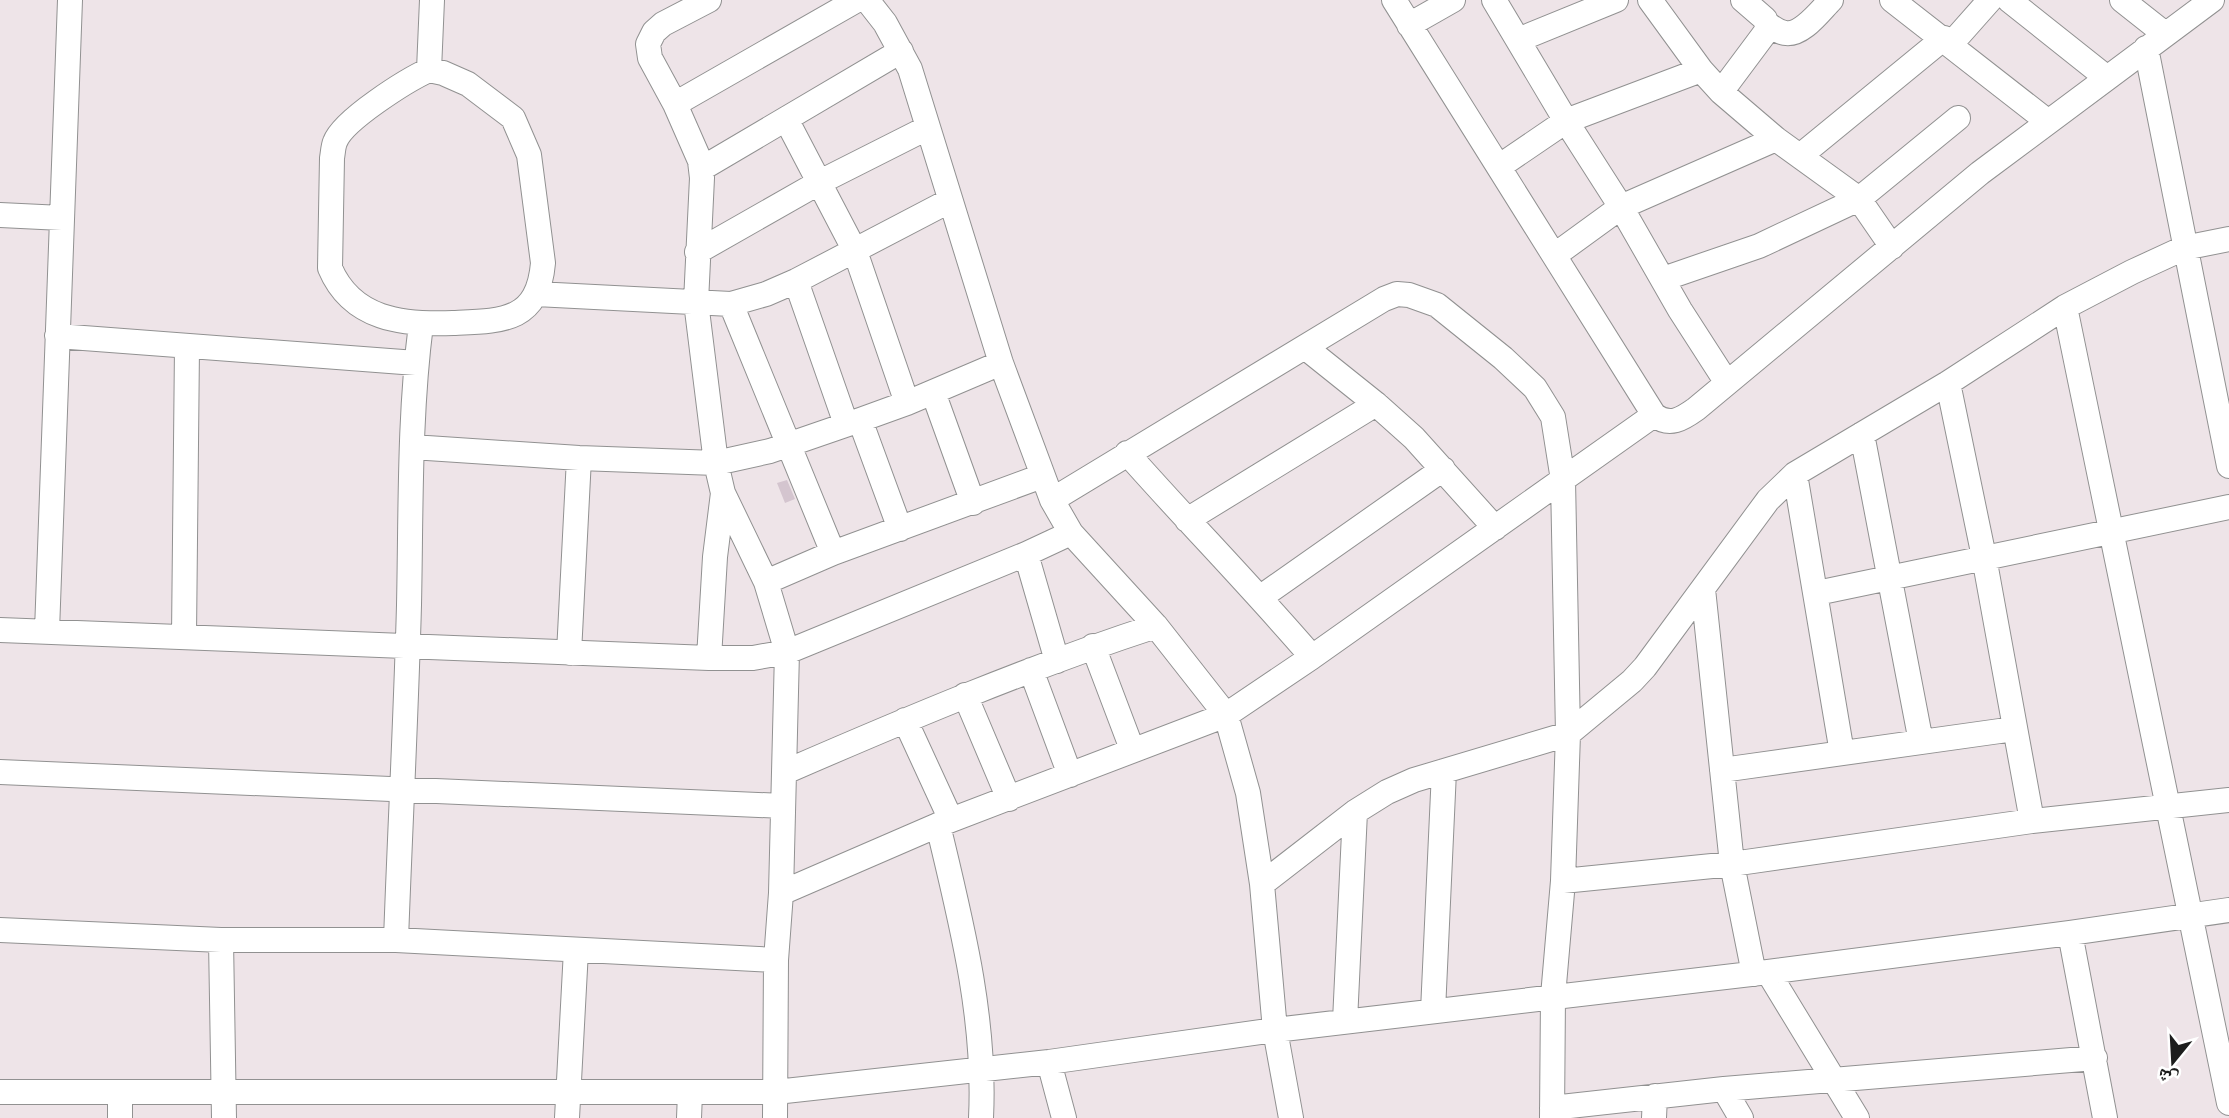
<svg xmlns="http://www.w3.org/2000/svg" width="2229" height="1118" font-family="'Exo 2','Noto Naskh Arabic',sans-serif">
	<rect width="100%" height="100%" fill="#eee4e8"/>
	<!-- building -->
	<path fill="#d4c5cf" d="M787 480 795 499 785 503 777 483Z"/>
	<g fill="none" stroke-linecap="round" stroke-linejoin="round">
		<!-- minor casing -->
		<g stroke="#919191" stroke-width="26">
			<path id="minor" d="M867 0 885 23 910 69 1001 363 1052 500 1071 533 1156 626 1226 715 1248 793 1262 884 1275 1030 1291 1118
				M1394 0 1654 415C1670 427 1682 419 1696 409L1980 173 2212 0
				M1494 0 1566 121 1621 207 1680 310 1727 383
				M1650 0 1701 70 1721 92 1776 139 1859 199 1892 247
				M1892 0 2047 121
				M2009 0 2107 78
				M2122 0 2165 34
				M1409 25 1453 0
				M1769 25C1773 28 1780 32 1785 33 1802 36 1820 11 1831 0
				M1518 40 1616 0
				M1951 44 1990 0
				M2146 48 2229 466
				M429 70 443 73 468 84 513 118 529 155 543 263C538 322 502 321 453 323 403 325 352 320 330 268L332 158C333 153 333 147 335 142 343 120 407 80 429 70Z
				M429 70 432 0
				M1721 92 1768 29 1765 19 1743 0
				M675 104 857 0
				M786 119 855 251 907 403
				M1800 156 1944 38
				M1500 166 1566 121 1701 70
				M701 169 901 51
				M0 215 62 218
				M697 252 820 182 927 128
				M1555 255 1621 207 1776 139
				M1663 279 1759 246 1859 199 1958 118
				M796 281 846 424
				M536 294 731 304 766 294 796 281 949 201
				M731 304 833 553
				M2065 307 2229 1103
				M57 336 416 363
				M1306 348 1376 404 1414 438 1495 528
				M1948 383 1984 557 2032 821
				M933 392 973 503
				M860 420 900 529
				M1862 434 1921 742
				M412 447 579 458 716 463 770 451 860 420 907 403 1001 363
				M1127 453C1188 522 1252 587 1312 657
				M1795 474 1842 753
				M723 493 766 582 787 652 781 893 776 960 775 1118
				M1052 500 1384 299 1397 294 1409 295 1437 305 1503 358 1535 388 1553 417 1563 480 1568 734 1563 881 1553 996 1552 1118
				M1187 520 1376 404
				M1026 554 1057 661
				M766 582 833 553 1042 476
				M1703 589 1732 864 1754 974
				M1817 593 2229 507
				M1261 597 1443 469
				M0 630 709 658H753L787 652 1026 554 1071 533
				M47 631 70 0
				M184 636 187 347
				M1093 646 1132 749
				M569 653 579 458
				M709 658 715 557 723 493 716 463 696 302 702 178 700 161 675 104 650 58 648 44 654 32 663 24 709 0
				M1031 670 1070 775
				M965 695 1009 799
				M905 720 951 820
				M1722 770 2014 729
				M0 772 783 806
				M785 772C907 719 1030 667 1156 626
				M938 825C961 921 986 1018 981 1118
				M1563 881 1732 864 2032 821 2229 800
				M1262 884 1355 812 1387 792 1414 780 1568 734 1632 681 1645 667 1768 500 1795 474 1948 383 2065 307 2132 272 2184 248 2229 239
				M781 893 938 825 1226 715 1312 657 1654 415
				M0 930 221 940H396L776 960
				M2070 933 2105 1118
				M221 940 224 1118
				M396 940C400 829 406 717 409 605 411 512 409 417 421 324
				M1768 972 1857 1118
				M1433 1011 1444 771
				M1345 1021 1355 812
				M1049 1062 1064 1118
				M1724 1089 1741 1118
				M0 1092H776L1049 1062 1275 1030 1768 972 2070 933 2229 910
				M120 1093V1118
				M1552 1108 1724 1089 2095 1058
				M567 1118 576 950
				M689 1118 690 1093
				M1654 1118 1655 1096"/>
		</g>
		<!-- minor -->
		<use href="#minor" stroke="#fff" stroke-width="24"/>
	</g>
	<!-- north arrow -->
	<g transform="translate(2173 1062) rotate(198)" stroke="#ffffff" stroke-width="5" paint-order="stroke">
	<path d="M0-5L12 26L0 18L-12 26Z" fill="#1d1d1d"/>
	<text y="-10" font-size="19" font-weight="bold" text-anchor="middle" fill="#1d1d1d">ش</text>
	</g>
</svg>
